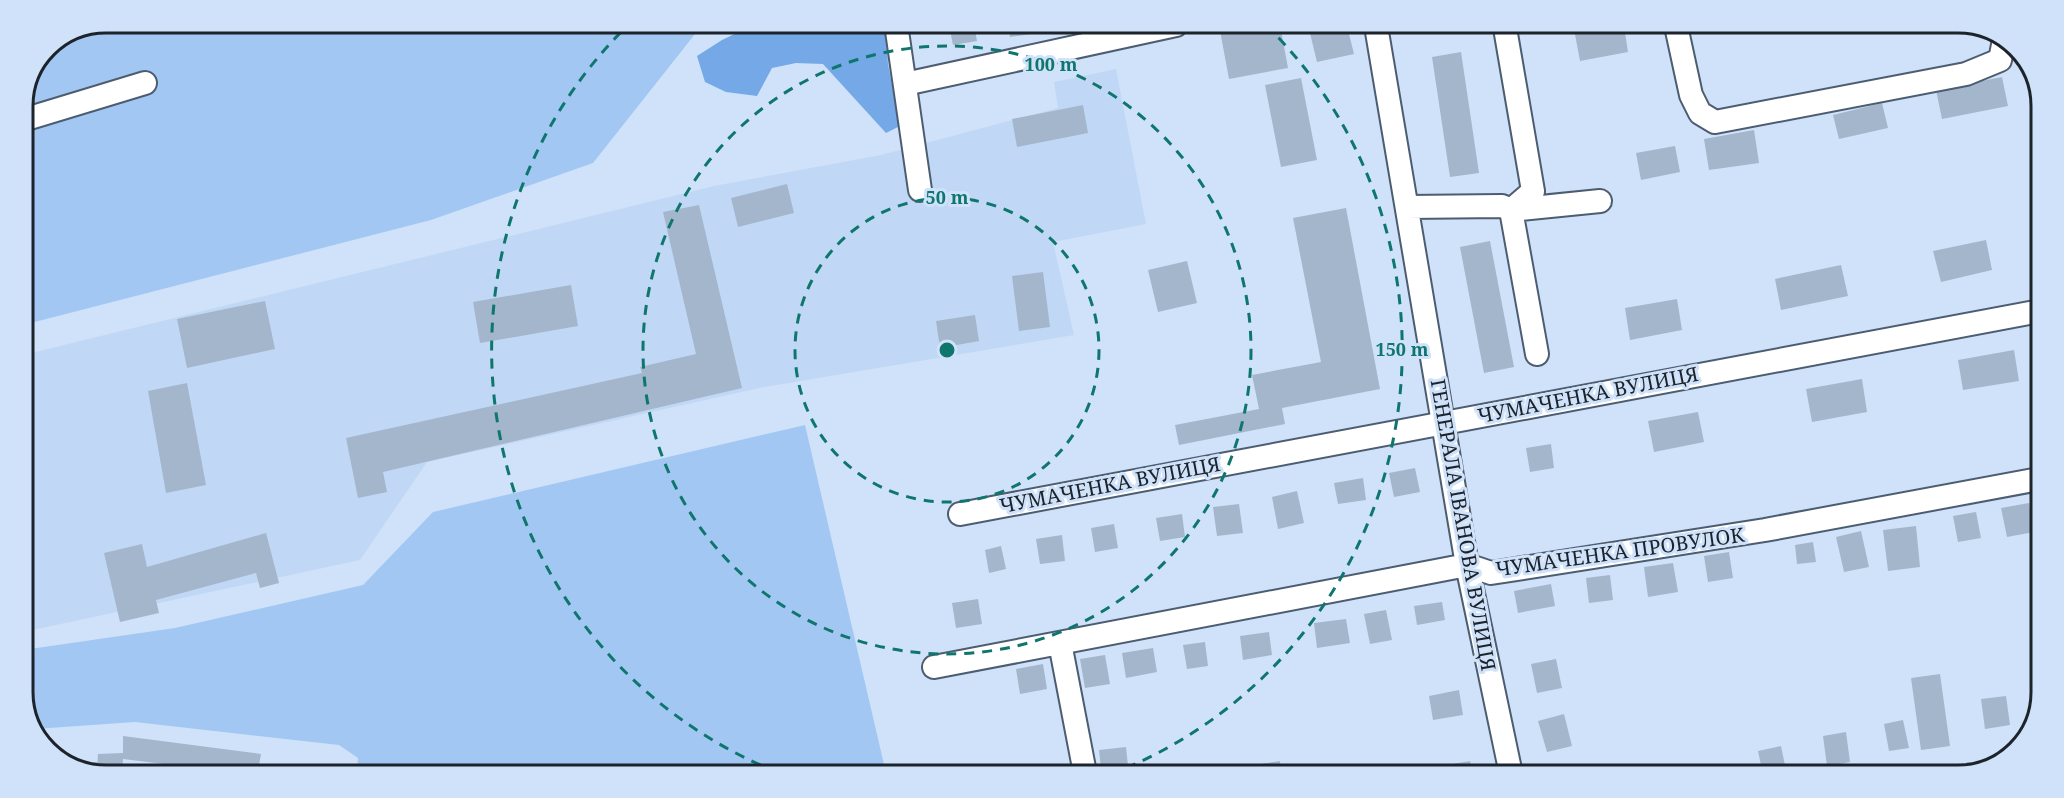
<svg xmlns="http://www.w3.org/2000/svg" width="2064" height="798" font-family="'Noto Serif',serif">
	<rect width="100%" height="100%" fill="#cfe2f9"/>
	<!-- built -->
	<path fill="#c0d8f5" d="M1116 69 1146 224 1053 242 1074 335 759 388 427 462 360 560 23 632V355L714 186 881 155 1058 108 1054 82Z"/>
	<!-- green -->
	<path fill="#a3c7f3" d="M106 23 703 24 593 163 431 220 23 325V101L47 47Z
		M805 425 886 773 357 772 358 758 339 745 135 722 35 729 23 698V650L175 628 363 585 433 512Z"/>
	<!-- forest -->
	<path fill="#74a8e7" d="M750 24H885L888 64 900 126 886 133 823 64 796 63 772 68 757 96 726 92 705 82 697 56 722 40 749 27Z"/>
	<!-- building -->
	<path fill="#a3b6cc" d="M949 25H974L977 41 953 45Z
		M1008 25H1030L1031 34 1010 37Z
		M1219 25H1280L1288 68 1229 79Z
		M1308 25 1347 26 1354 54 1317 62Z
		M1592 26H1624L1628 52 1580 61 1574 29Z
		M1461 52 1479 173 1450 177 1432 57Z
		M2002 77 2008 106 1942 119 1936 90Z
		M1301 78 1317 160 1281 167 1265 85Z
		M1882 103 1888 128 1839 139 1833 115Z
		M1083 105 1088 133 1017 147 1012 119Z
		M1754 130 1759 163 1709 170 1704 139Z
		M1675 146 1680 172 1641 180 1636 153Z
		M787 184 794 213 738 227 731 198Z
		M699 205 742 388 383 472 387 492 358 498 346 438 642 373 640 367 696 354 663 212Z
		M1346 208 1380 389 1282 408 1285 424 1179 445 1175 425 1259 409 1252 375 1321 362 1293 218Z
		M1986 240 1992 270 1941 282 1933 251Z
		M1490 241 1514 367 1484 373 1460 247Z
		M1187 261 1197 303 1158 312 1148 270Z
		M1841 265 1848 296 1781 310 1775 279Z
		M1043 272 1050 327 1019 331 1012 276Z
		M571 285 578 326 480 343 473 302Z
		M1677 299 1682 330 1630 340 1625 308Z
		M265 301 275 349 187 368 177 319Z
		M975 315 979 341 940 348 936 321Z
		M2014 350 2019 381 1963 390 1958 360Z
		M1862 379 1867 412 1812 422 1806 389Z
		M187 383 206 485 166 493 148 391Z
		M1698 412 1704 442 1654 452 1648 421Z
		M1551 444 1554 468 1530 472 1526 448Z
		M1415 468 1420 492 1394 497 1389 473Z
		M1363 478 1366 500 1338 504 1334 483Z
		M1297 491 1304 523 1278 529 1272 497Z
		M2029 503 2034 532 2007 537 2001 508Z
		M1239 504 1243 533 1217 536 1213 507Z
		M1976 512 1981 538 1958 542 1953 516Z
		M1182 514 1185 537 1160 541 1156 518Z
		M1114 524 1118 548 1095 552 1091 528Z
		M1916 526 1920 567 1888 571 1883 530Z
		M1861 531 1869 567 1844 572 1836 537Z
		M266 533 279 583 260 588 256 573 156 600 159 613 120 622 104 553 142 544 147 567Z
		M1062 535 1065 561 1040 564 1036 539Z
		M1813 542 1816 562 1797 564 1795 545Z
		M1001 546 1006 569 989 573 985 550Z
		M1729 552 1733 578 1708 582 1704 556Z
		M1673 563 1678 592 1648 597 1644 567Z
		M1610 575 1613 600 1589 603 1586 578Z
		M1551 584 1555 606 1518 613 1514 591Z
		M978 599 982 624 956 628 952 603Z
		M1442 602 1445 620 1417 625 1414 606Z
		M1386 610 1392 640 1370 644 1364 614Z
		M1346 619 1350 643 1317 648 1314 623Z
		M1269 632 1272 655 1243 660 1240 636Z
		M1205 642 1208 666 1187 669 1183 645Z
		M1153 648 1157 672 1126 678 1122 653Z
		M1105 655 1110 684 1085 688 1080 659Z
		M1556 659 1562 688 1537 693 1531 664Z
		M1043 664 1047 689 1020 694 1016 669Z
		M1940 674 1950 746 1921 750 1911 678Z
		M1459 690 1463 715 1433 720 1429 696Z
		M2006 696 2010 725 1985 729 1981 699Z
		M1564 714 1572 746 1547 752 1538 721Z
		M1903 720 1909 748 1889 751 1884 724Z
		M1846 732 1850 762 1827 766 1823 736Z
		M123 736 261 754 258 771H222L123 759 122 771H97L98 754 123 753Z
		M1781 746 1786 770 1763 775 1758 751Z
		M1126 747 1128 766 1101 769 1099 750Z
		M1280 761 1281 774H1262L1261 764Z
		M1470 761 1473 774H1449L1447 765Z
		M1717 764 1718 775H1697L1696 767Z
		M1652 767 1653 775H1630L1629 772Z"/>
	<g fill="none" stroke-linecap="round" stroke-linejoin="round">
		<!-- minor casing -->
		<g stroke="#4d5d71" stroke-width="26">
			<path id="minor" d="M896 24 920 190
				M1376 26 1467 565 1511 774
				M1676 26 1691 95 1700 113 1715 122 1966 74 2000 60 2004 40
				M1506 34 1533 191 1511 210
				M905 84 1176 25
				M23 120 145 83
				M1407 207 1502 206 1511 210 1537 354
				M1511 210 1600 201
				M960 514 2040 311
				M1060 643 1085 773
				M934 667 1467 565 1491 573 1765 530 2039 479"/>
		</g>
		<!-- minor -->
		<use href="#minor" stroke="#fff" stroke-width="22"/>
	</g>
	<!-- distance rings -->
	<g fill="none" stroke="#0f766e" stroke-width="3" stroke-dasharray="10 8">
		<circle cx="947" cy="350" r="152"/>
		<circle cx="947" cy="350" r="304"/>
		<path d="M777 772A455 455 0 0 1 628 25M1266 25A455 455 0 0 1 1114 773"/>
	</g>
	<g text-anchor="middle" stroke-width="6" stroke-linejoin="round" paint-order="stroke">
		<!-- street labels -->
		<g font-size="20" fill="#1c232b" stroke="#cfe2f9">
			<text transform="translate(1588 395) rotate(-11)" y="7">ЧУМАЧЕНКА ВУЛИЦЯ</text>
			<text transform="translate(1110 485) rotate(-11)" y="7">ЧУМАЧЕНКА ВУЛИЦЯ</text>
			<text transform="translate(1463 525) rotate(80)" y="7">ГЕНЕРАЛА ІВАНОВА ВУЛИЦЯ</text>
			<text transform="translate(1620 552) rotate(-8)" y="7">ЧУМАЧЕНКА ПРОВУЛОК</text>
		</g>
	</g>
	<!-- crop -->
	<path d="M0 0H2064V798H0ZM106 33H1958A73 73 0 0 1 2031 106V692A73 73 0 0 1 1958 765H106A73 73 0 0 1 33 692V106A73 73 0 0 1 106 33Z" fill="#cfe2f9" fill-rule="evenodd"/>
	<path fill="none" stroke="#1c232b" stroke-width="3" d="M106 33H1958A73 73 0 0 1 2031 106V692A73 73 0 0 1 1958 765H106A73 73 0 0 1 33 692V106A73 73 0 0 1 106 33Z"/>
	<circle cx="947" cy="350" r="9" fill="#0f766e" stroke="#cfe2f9" stroke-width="3"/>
	<g font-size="18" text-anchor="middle" font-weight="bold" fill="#0f766e" stroke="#cfe2f9" stroke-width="6" stroke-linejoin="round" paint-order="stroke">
		<text x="1051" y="71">100 m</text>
		<text x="947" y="204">50 m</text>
		<text x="1402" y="356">150 m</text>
	</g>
</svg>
